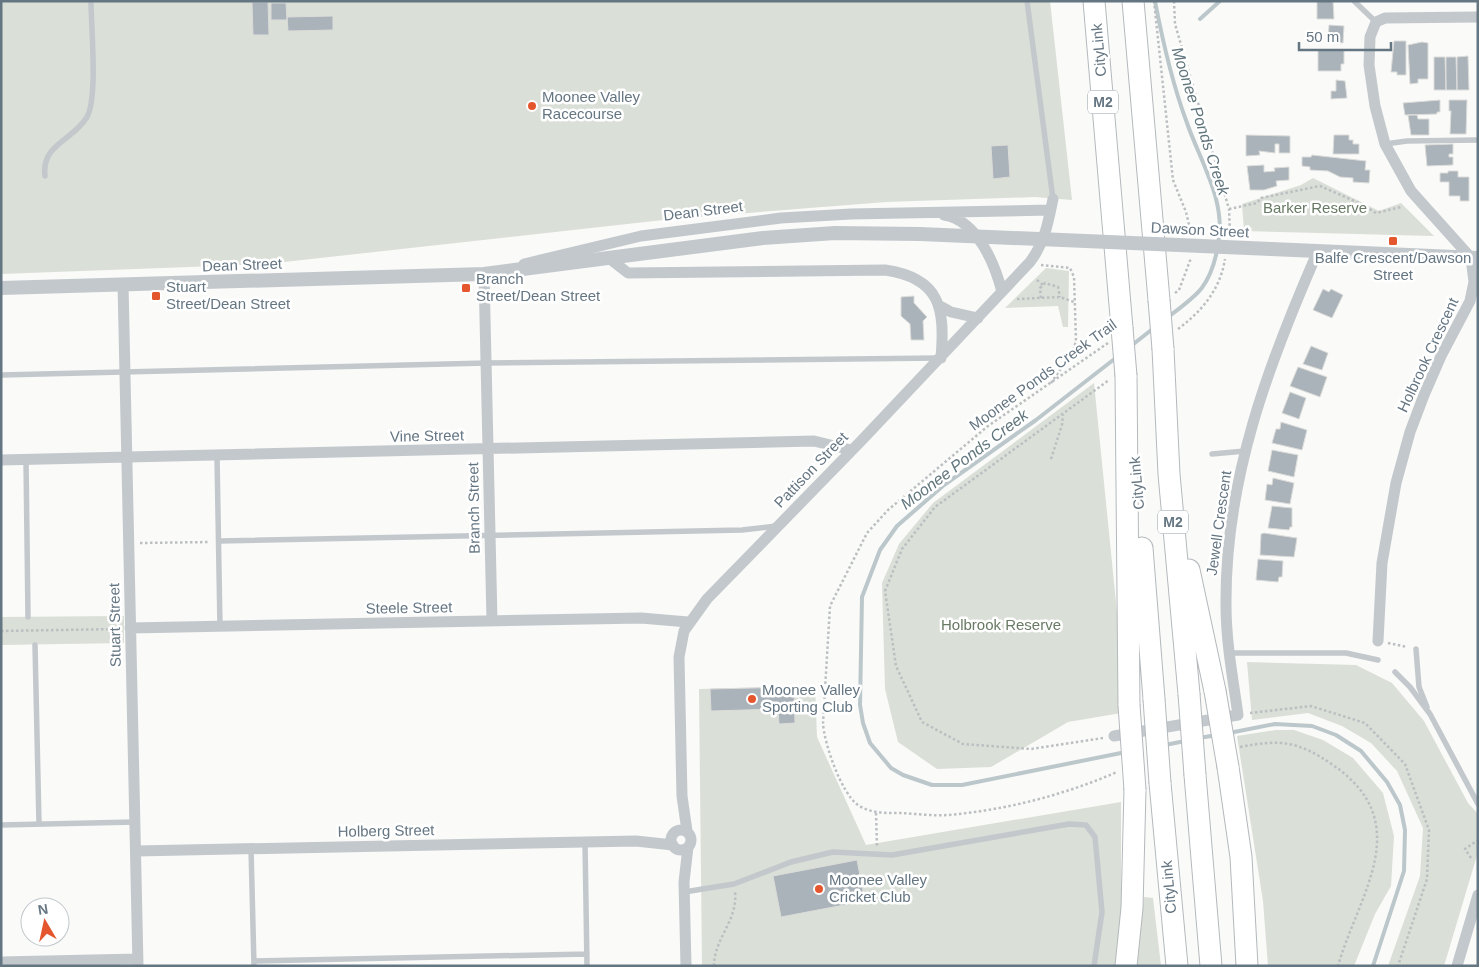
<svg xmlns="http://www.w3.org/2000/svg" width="1479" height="967" font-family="Helvetica,sans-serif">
	<rect width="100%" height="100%" fill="#fafaf8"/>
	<!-- green -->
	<path fill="#dadfd7" d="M1 1H1050L1072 200 1035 197 886 202 672 219 266 264 1 274Z
		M1313 178 1379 211 1401 203 1434 236 1244 231 1242 204 1301 185Z
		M1046 268 1069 271 1068 327H1063L1058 306 1005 308Z
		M1094 383 1127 712 1068 722 991 767 937 769 898 742 885 689 882 583 899 544 933 503Z
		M124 616V643L1 645V617Z
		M1247 662 1356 665 1392 683 1424 721 1468 803 1478 814V852L1444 966H1388L1420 876 1423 828 1397 771 1371 743 1342 726 1308 713 1252 720Z
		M815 686 817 737 866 845 1121 802V946L1119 966H702L699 689Z
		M1276 730H1294L1323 740 1353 758 1383 793 1394 836 1391 886 1375 914 1354 966H1268L1263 901 1237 736Z
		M1144 897 1153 898 1161 966H1137Z"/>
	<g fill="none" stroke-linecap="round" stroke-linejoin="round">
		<!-- stream -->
		<path stroke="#bbc7cb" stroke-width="4" d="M1155 1C1163 43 1172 83 1187 123 1200 161 1227 202 1218 244
			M1200 19 1220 1
			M1168 317C1197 295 1209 288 1217 251
			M1131 346 1155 327
			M1117 357 1036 420 944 485 897 526 880 550 862 597 860 705 863 723 870 743 891 768 903 775 932 785H962L1126 752
			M1229 733 1275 724 1312 726 1336 735 1361 751 1387 782 1400 805 1405 830 1404 871 1373 966
			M1199 738 1217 735
			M1165 745 1185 741"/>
	</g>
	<!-- building -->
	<path fill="#aab3b9" stroke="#dcdcda" d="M1317 1H1333L1334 19H1317Z
		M252 2H268L269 35H253Z
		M271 3H286L287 20H271Z
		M333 16V30L288 31 287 17Z
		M1329 25 1344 26 1343 43 1328 42Z
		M1394 41H1406V75H1397V72H1391Z
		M1422 42 1428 43V79H1418V83L1410 84 1408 45Z
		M1318 50H1344V64H1341V71H1318Z
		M1468 56 1469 90H1457V57Z
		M1434 57H1445L1446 90H1434Z
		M1446 57H1456L1457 90H1446Z
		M1336 80 1345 81 1347 98 1331 99V91H1336Z
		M1440 100V112H1437V114L1405 115 1403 103Z
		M1449 100H1467L1466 134H1450L1451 111H1449Z
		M1408 115H1417L1418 119H1429V135H1411Z
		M1246 135 1290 136V153H1279V144H1275V153L1259 151 1260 155 1246 156Z
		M1334 135H1349V140H1353V144H1359V154H1333Z
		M1453 144V154H1449V157H1453V165L1427 166 1425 145Z
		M1008 145 1010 177 993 179 991 146Z
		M1312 155 1366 161 1365 170H1370L1369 183 1353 182V178L1340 177 1328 171 1310 170V167L1302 166V157H1311Z
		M1264 165V172L1275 171 1274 168 1289 167V180L1276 181 1277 186 1264 190H1250L1247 166Z
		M1448 171H1458V177H1469V201H1460V196H1449V182H1440V173H1448Z
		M1323 289 1329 292 1331 289 1343 295 1332 318 1313 310Z
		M914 296V303L927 317 923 321 924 340H911L910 324 901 316V297Z
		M1311 346 1328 353 1322 370 1303 364Z
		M1298 367 1327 377 1320 397 1290 386Z
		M1290 392 1306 398 1299 419 1282 413Z
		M1281 422 1307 430 1302 450 1272 443 1276 429H1280Z
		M1272 450 1298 455 1294 477 1268 471Z
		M1273 478 1294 483 1290 504 1265 500 1267 484 1272 485Z
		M1272 506 1292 508V527H1290L1289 530 1268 528Z
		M1264 533 1297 538 1294 557 1260 555 1261 534Z
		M1258 559 1283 561 1282 577H1279L1278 582 1256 580Z
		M794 687 795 723 779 724 778 709 711 711 710 689Z
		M857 860 865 901 781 917 773 876Z"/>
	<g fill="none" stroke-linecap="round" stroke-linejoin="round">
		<!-- motorway casing -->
		<g stroke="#b4b9bd" stroke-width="23">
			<path id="motorway" d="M1094 1 1122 328
				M1133 1 1159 300
				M1163 349 1169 474 1189 694
				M1126 376 1129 705
				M1142 548 1154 699
				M1189 570 1215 691
				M1228 767 1241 857 1247 966
				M1195 775 1211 966
				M1160 783 1177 966
				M1126 966 1132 908 1135 790"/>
		</g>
		<!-- path -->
		<path stroke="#bbbfc2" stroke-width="2.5" stroke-dasharray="2.5 2.5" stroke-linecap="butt" d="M1154 1 1173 180 1186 212 1191 233
			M1174 1 1175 24 1229 209 1230 234
			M1229 209 1257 203 1261 198 1320 186 1361 204 1376 213 1401 207
			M1041 265 1070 268 1074 277 1076 341 1073 351 1051 383
			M1037 280 1043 285
			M1175 293 1179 290 1191 258
			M1041 298 1040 288 1045 283 1058 287 1060 297
			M1017 299 1060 297 1074 302
			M1178 329C1202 311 1220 290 1225 259
			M1108 343 988 426 888 510 867 533 830 606 823 723C824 743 841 793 858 805 871 814 887 813 902 813 917 814 933 816 948 815 1006 810 1064 795 1117 772
			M1051 459 1062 425 1063 415
			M140 543 210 542
			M1 631 119 629
			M1388 643 1407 647
			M1250 713 1311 706 1365 723 1405 764 1429 830 1427 879 1398 966
			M1103 738 1031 749 963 744 922 722 896 666 885 591 902 549 935 507 1109 380
			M1240 747C1281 739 1298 741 1333 765 1417 823 1359 893 1338 966
			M876 813 877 846
			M1471 858 1465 849 1478 840
			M714 966C714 938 738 921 735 892"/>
		<!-- service -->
		<path stroke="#c3c8cc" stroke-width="5.5" d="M1027 1 1053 199
			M1354 1 1376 22
			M1385 144 1407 141 1478 140
			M45 176C41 144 73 141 87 117 98 97 91 27 91 1
			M1 375 487 363 939 358
			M1212 454 1245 451
			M217 456 220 627
			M26 460 28 617
			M219 541 742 530 776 526
			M35 645 39 824
			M1416 649 1419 687 1427 707
			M1229 653H1346L1378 660
			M1395 672 1410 687 1430 714 1478 804
			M1 825 135 822
			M585 842 587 966
			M251 848 254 966
			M684 892 734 884 791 862 833 852 892 855 1069 824 1086 825 1095 837 1102 912 1094 966
			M254 961 587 954"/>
		<!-- minor -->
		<path stroke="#c3c8cc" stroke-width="11" d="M944 215C977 220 995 264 1002 292
			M610 259 628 273 885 270C941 278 945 309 941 358
			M524 264 641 236 781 218 851 214 1050 210
			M492 272 484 274 492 621
			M123 284 138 966
			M940 306 951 312 978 318
			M1 460 814 441 851 450
			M130 628 641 618 688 622
			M1378 641 1382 563 1396 483 1410 432 1424 395 1441 356 1470 301 1474 282 1471 258 1411 191 1385 144 1375 106 1369 65 1370 37 1376 22 1385 18 1478 17
			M1114 736 1238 715C1233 679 1226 642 1226 605 1225 479 1268 365 1318 251
			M671 840a10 10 0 1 1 20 0a10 10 0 1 1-20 0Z
			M687 831 682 796 679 657 684 631 707 599 862 440 1030 262C1045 242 1048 223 1053 199
			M136 851 636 841 673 845
			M1 962 138 959
			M686 966 684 882 688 847
			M1457 966 1478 895"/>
		<!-- tertiary -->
		<path stroke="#c3c8cc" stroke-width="14" d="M1271 249 1478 258
			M1 288 484 274 763 238 835 233 920 234"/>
		<!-- motorway -->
		<use href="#motorway" stroke="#fff" stroke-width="21"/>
		<!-- motorway-bridge casing -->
		<g stroke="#b4b9bd" stroke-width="23" stroke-linecap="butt">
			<path id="motorway-bridge" d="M1159 300 1163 349
				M1122 328 1126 376
				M1215 691 1228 767
				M1189 694 1195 775
				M1154 699 1160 783
				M1129 705 1135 790"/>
		</g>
		<!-- tertiary-bridge -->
		<path stroke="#c3c8cc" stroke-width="14" d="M920 234 1271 249"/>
		<!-- motorway-bridge -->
		<use href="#motorway-bridge" stroke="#fff" stroke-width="21"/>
	</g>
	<!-- markers -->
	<g fill="#e4572e" stroke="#fff" stroke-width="2">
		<circle cx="532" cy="106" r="5"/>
		<rect x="1388" y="236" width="10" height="10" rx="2.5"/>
		<rect x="461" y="283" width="10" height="10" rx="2.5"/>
		<rect x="151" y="291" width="10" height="10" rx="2.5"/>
		<circle cx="752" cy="699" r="5"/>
		<circle cx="819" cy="889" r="5"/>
	</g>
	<g text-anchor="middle" stroke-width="5" stroke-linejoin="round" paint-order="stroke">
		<!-- shield labels -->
		<g fill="#fff" stroke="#939fa8" stroke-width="1">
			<rect x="1088" y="90.5" width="30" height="23" rx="4"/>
			<rect x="1158" y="510.5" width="30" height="23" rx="4"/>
		</g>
		<g font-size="14" font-weight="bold" fill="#657683">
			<text x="1103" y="107">M2</text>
			<text x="1173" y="527">M2</text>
		</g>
		<!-- street labels -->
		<g font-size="15" fill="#657683" stroke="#fff">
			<text transform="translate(1099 50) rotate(-95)" y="5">CityLink</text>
			<text transform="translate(703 211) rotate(-7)" y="5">Dean Street</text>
			<text transform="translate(1200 230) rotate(3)" y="5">Dawson Street</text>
			<text transform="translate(242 265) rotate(-2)" y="5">Dean Street</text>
			<text transform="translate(1428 355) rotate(-65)" y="5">Holbrook Crescent</text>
			<text transform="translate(1043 375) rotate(-36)" y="5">Moonee Ponds Creek Trail</text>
			<text transform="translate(427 436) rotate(-1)" y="5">Vine Street</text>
			<text transform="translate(811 470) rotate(-46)" y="5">Pattison Street</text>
			<text transform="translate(1137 483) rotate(-95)" y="5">CityLink</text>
			<text transform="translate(474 508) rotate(-91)" y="5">Branch Street</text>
			<text transform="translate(1219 523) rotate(-82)" y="5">Jewell Crescent</text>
			<text transform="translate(409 608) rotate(-1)" y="5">Steele Street</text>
			<text transform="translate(115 625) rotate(-91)" y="5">Stuart Street</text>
			<text transform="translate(386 831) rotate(-1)" y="5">Holberg Street</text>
			<text transform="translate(1169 887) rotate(-95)" y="5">CityLink</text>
		</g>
		<!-- poi labels -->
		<g font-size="15" fill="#657683" stroke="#fff" text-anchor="start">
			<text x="542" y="102">Moonee Valley<tspan x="542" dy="17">Racecourse</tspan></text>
			<text x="1393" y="263" text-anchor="middle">Balfe Crescent/Dawson<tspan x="1393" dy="17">Street</tspan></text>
			<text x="476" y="284">Branch<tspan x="476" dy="17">Street/Dean Street</tspan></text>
			<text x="166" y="292">Stuart<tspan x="166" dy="17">Street/Dean Street</tspan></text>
			<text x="762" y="695">Moonee Valley<tspan x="762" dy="17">Sporting Club</tspan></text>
			<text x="829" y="885">Moonee Valley<tspan x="829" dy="17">Cricket Club</tspan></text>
		</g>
		<!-- park labels -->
		<g font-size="15" fill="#687a64" stroke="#fff">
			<text x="1315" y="213">Barker Reserve</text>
			<text x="1001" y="630">Holbrook Reserve</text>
		</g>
		<!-- water labels -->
		<g font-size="16" font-style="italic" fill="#60757c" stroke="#fff">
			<text transform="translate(1201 121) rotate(72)" y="6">Moonee Ponds Creek</text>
			<text transform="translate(964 459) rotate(-37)" y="6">Moonee Ponds Creek</text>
		</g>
	</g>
	<!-- border -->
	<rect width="1479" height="967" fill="none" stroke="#657683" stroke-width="5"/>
	<!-- north arrow -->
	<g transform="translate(45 922) rotate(351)"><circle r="24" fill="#ffffff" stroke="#c1c8cd"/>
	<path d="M0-4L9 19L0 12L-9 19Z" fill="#e4572e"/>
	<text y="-8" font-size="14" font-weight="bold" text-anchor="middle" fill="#657683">N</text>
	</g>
	<!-- scale -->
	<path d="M1299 42v8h92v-8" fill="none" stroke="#657683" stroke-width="2.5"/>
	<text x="1306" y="42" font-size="15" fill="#657683" stroke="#ffffff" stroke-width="4" paint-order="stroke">50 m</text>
</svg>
